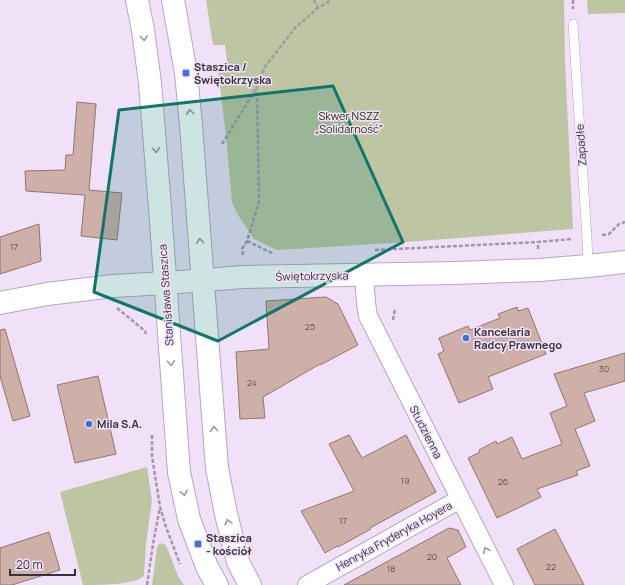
<svg xmlns="http://www.w3.org/2000/svg" width="625" height="585" font-family="Manrope,sans-serif">
	<rect width="100%" height="100%" fill="#f0e1f9"/>
	<!-- green -->
	<path fill="#bec5a2" d="M206 0H564L565 62 573 229 407 242 277 250 254 239 238 215 232 202 226 136 218 70 228 69 225 45H213Z
		M587 0H625V13L588 14Z
		M147 467 152 501 146 543 144 576C134 585 98 585 83 585L60 492Z
		M160 543 166 545 178 576 184 585H152L157 547Z"/>
	<!-- building -->
	<path fill="#cfb0a9" stroke="#91756e" d="M77 102 96 104 89 190 122 193 117 240 81 236 85 195 26 191 25 171 65 170 66 155H73Z
		M39 224 41 261 0 274V237Z
		M326 297 338 304 358 345 320 365V364L263 397 265 418 240 419 236 352 269 349 266 301Z
		M517 307 518 311 528 308 546 354 488 377 493 389 459 403 438 354 444 351 439 338 468 326 470 330 500 318 498 314Z
		M5 329 30 416 13 421 0 376V330Z
		M625 353V381L584 393 595 421 575 429 590 466 576 471 578 475 537 489 541 497 497 518 468 458 480 452 479 450 496 441 497 444 512 437 522 459 562 444 550 413 567 406 554 374Z
		M98 376 116 454 75 463 57 385Z
		M349 435 362 458 406 435 436 492 370 528 371 529 338 547 337 546 325 553 301 511 354 491 329 444Z
		M449 528 458 530 466 547 447 558 461 585H344Z
		M555 529 584 585H535L517 549Z
		M49 532 60 570 12 585H0V548Z"/>
	<g fill="none" stroke-linecap="round" stroke-linejoin="round">
		<!-- service casing -->
		<g stroke="#b6a7bf" stroke-width="10">
			<path id="service" d="M573 24 587 238 588 266"/>
		</g>
		<!-- minor casing -->
		<g stroke="#b6a7bf" stroke-width="20">
			<path id="minor" d="M364 275 366 303 368 316 504 585
				M307 585 460 499"/>
		</g>
		<!-- tertiary casing -->
		<g stroke="#b6a7bf" stroke-width="24">
			<path id="tertiary" d="M0 303 47 294 113 286 166 283 244 277 454 273 539 270 588 266 625 262"/>
		</g>
		<!-- secondary casing -->
		<g stroke="#b6a7bf" stroke-width="24">
			<path id="secondary" d="M137 0 143 30 150 83 160 208 179 472 189 519 207 567 217 585
				M173 0 186 73 191 125 217 468 226 514 238 562 250 585"/>
		</g>
		<!-- path -->
		<path stroke="#a398aa" stroke-width="2.5" stroke-dasharray="4 2" stroke-linecap="butt" d="M314 0 318 8
			M573 0V9
			M222 144 257 87
			M602 235 609 234 619 224 625 222
			M247 241 274 254
			M538 249V242L572 239
			M375 250 538 242
			M243 255 242 249 247 241 259 202 257 87 264 68 296 27 318 8 331 0
			M117 308 145 331 146 334
			M393 320 395 308
			M152 435V456L160 507 166 527 180 564
			M147 585 153 544 160 507"/>
		<!-- service -->
		<use href="#service" stroke="#fff" stroke-width="9"/>
		<!-- minor -->
		<use href="#minor" stroke="#fff" stroke-width="18"/>
		<!-- tertiary -->
		<use href="#tertiary" stroke="#fff" stroke-width="22"/>
		<!-- secondary -->
		<use href="#secondary" stroke="#fff" stroke-width="22"/>
	</g>
	<!-- one-way arrows -->
	<defs><path id="oneway-chevron" d="M-2-3.5L2.5 0L-2 3.5" fill="none" stroke-width="1.6" stroke-linecap="round" stroke-linejoin="round"/></defs>
	<g stroke="#9b989c">
		<use href="#oneway-chevron" transform="translate(144 38) rotate(83)"/>
		<use href="#oneway-chevron" transform="translate(190 112) rotate(-95)"/>
		<use href="#oneway-chevron" transform="translate(156 150) rotate(85)"/>
		<use href="#oneway-chevron" transform="translate(200 241) rotate(-94)"/>
		<use href="#oneway-chevron" transform="translate(171 363) rotate(86)"/>
		<use href="#oneway-chevron" transform="translate(214 429) rotate(-94)"/>
		<use href="#oneway-chevron" transform="translate(184 493) rotate(78)"/>
		<use href="#oneway-chevron" transform="translate(228 522) rotate(-105)"/>
		<use href="#oneway-chevron" transform="translate(486 550) rotate(-117)"/>
	</g>
	<!-- marked area -->
	<path fill="#0f766e" fill-opacity="0.2" stroke="#0f766e" stroke-width="3" stroke-linejoin="round" d="M333 86 403 242 218 341 94 292 119 110Z"/>
	<!-- markers -->
	<g fill="#416cde" stroke="#f0e1f9" stroke-width="1.5">
		<rect x="182" y="69" width="8" height="8" rx="2"/>
		<circle cx="466" cy="338" r="4"/>
		<circle cx="89" cy="424" r="4"/>
		<rect x="194" y="540" width="8" height="8" rx="2"/>
	</g>
	<g text-anchor="middle" stroke-width="3" stroke-linejoin="round" paint-order="stroke">
		<!-- number labels -->
		<g font-size="9" fill="#5d5156">
			<text x="14" y="250">17</text>
			<text x="310" y="330">25</text>
			<text x="604" y="372">30</text>
			<text x="252" y="386">24</text>
			<text x="405" y="484">19</text>
			<text x="503" y="485">26</text>
			<text x="343" y="524">17</text>
			<text x="432" y="560">20</text>
			<text x="551" y="570">22</text>
			<text x="391" y="572">18</text>
		</g>
		<!-- poi labels -->
		<g font-size="11" font-weight="bold" fill="#37313a" stroke="#f0e1f9" text-anchor="start">
			<text x="194" y="71">Staszica /<tspan x="194" dy="13">Świętokrzyska</tspan></text>
			<text x="474" y="336">Kancelaria<tspan x="474" dy="13">Radcy Prawnego</tspan></text>
			<text x="97" y="428">Mila S.A.</text>
			<text x="206" y="542">Staszica<tspan x="206" dy="13">- kościół</tspan></text>
		</g>
		<!-- park labels -->
		<g font-size="11" fill="#2b3107" stroke="#f0e1f9">
			<text x="349" y="120">Skwer NSZZ<tspan x="349" dy="13">„Solidarność”</tspan></text>
		</g>
		<!-- street labels -->
		<g font-size="11" fill="#37313a" stroke="#f0e1f9">
			<text transform="translate(581 145) rotate(-94)" y="4">Zapadłe</text>
			<text transform="translate(312 276) rotate(-1)" y="4">Świętokrzyska</text>
			<text transform="translate(166 295) rotate(-94)" y="4">Stanisława Staszica</text>
			<text transform="translate(426 432) rotate(63)" y="4">Studzienna</text>
			<text transform="translate(394 536) rotate(-29)" y="4">Henryka Fryderyka Hoyera</text>
		</g>
	</g>
	<!-- scale -->
	<path d="M10 569v6h65v-6" fill="none" stroke="#37313a" stroke-width="2"/>
	<text x="16" y="569" font-size="12" fill="#37313a" stroke="#f0e1f9" stroke-width="3" paint-order="stroke">20 m</text>
</svg>
